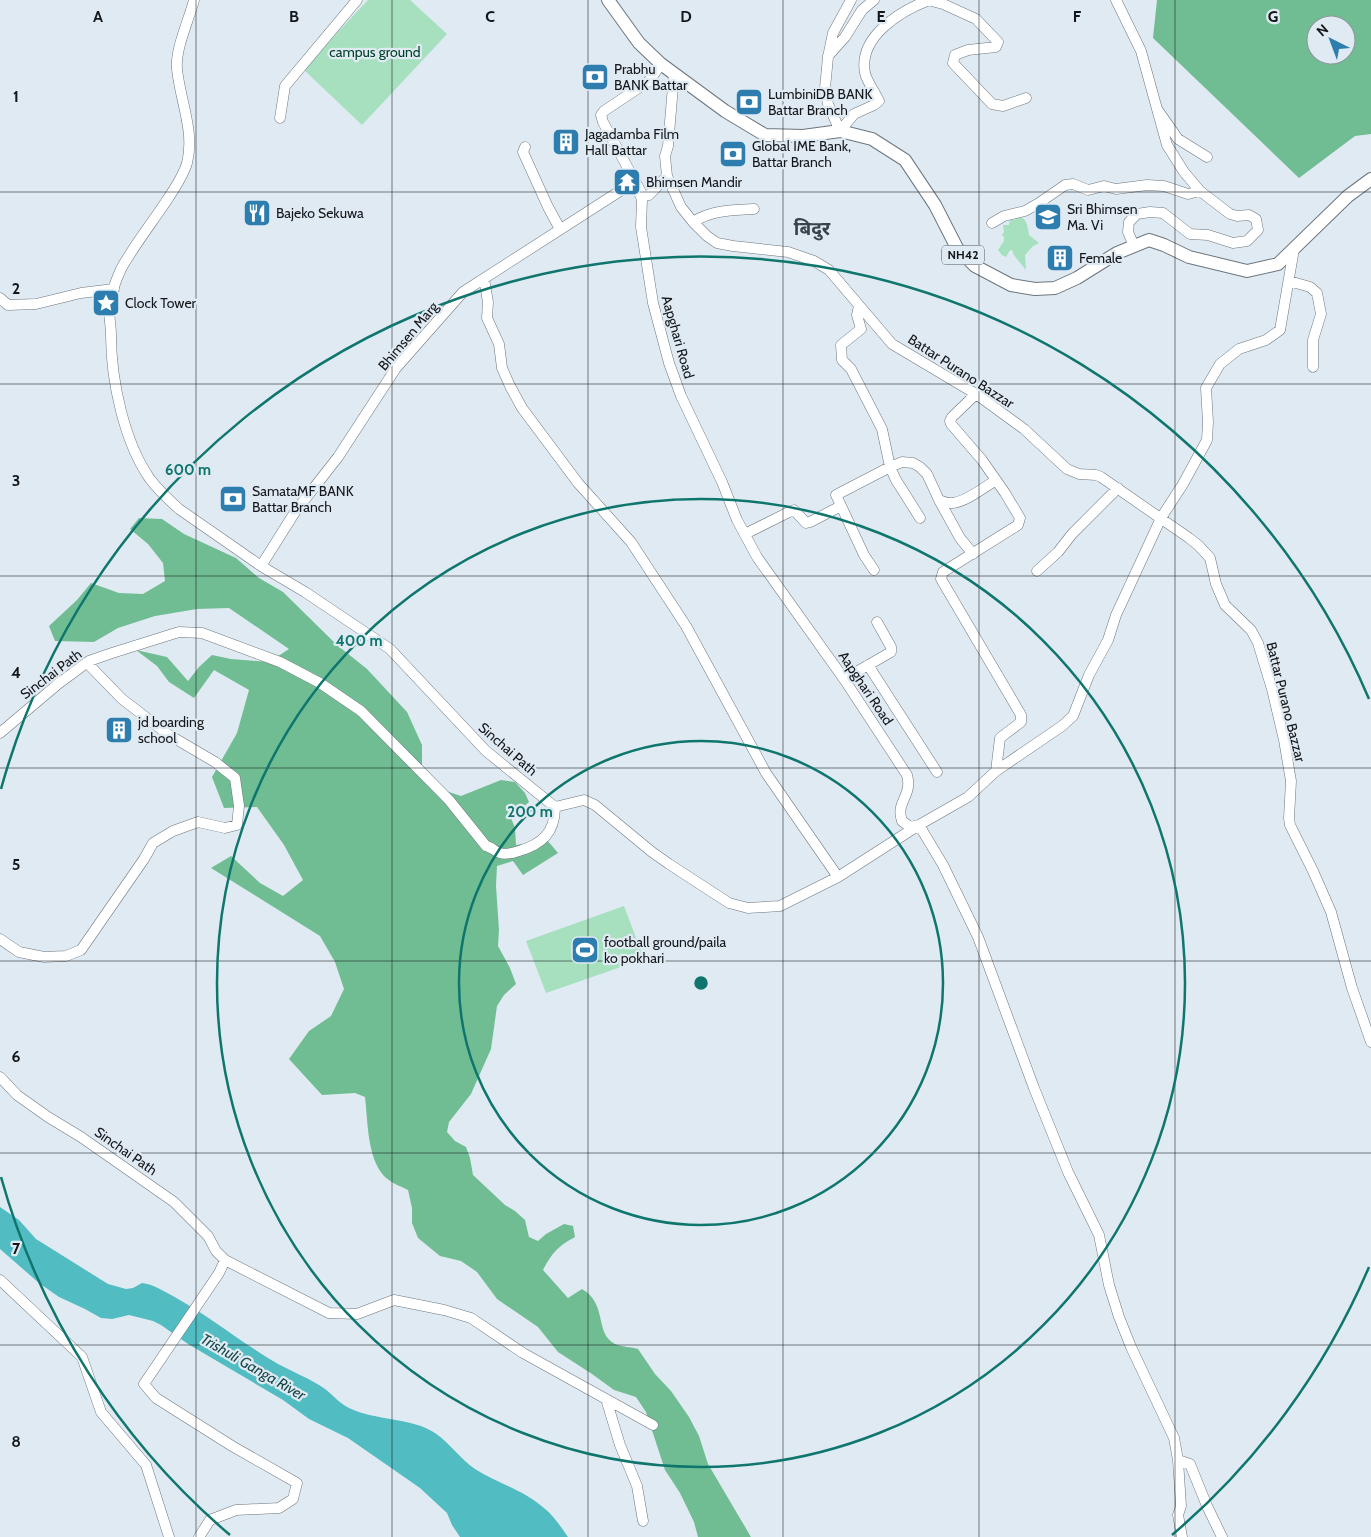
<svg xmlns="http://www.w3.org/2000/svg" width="1371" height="1537" font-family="Cabin,'Noto Sans Devanagari',sans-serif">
	<rect width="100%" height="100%" fill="#e0eaf2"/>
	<!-- green -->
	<path fill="#a6e0bf" d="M368 0H410L447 34 362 125 303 69Z
		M1017 216C1027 217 1028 227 1029 235L1039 243 1033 246 1025 255 1026 270 1013 254V251L1010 250 1006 257 1002 255 998 250 1004 241V237L1002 235 1004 232 1003 225H1009L1010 219 1015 220Z
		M624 906 644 959 546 993 526 941Z"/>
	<!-- forest -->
	<path fill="#70bd94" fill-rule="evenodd" d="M1157 0H1371V134L1355 136 1299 178 1153 38ZM1316 25H1346V55H1316Z
		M139 518 162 519 184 534 236 558 259 578 283 592 337 645 367 669 407 712 422 745V769L440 789 461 796 501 780 515 782 525 793 529 802 511 818 515 828 516 845 547 840 558 853 523 875 513 861 497 866 496 886 499 930 498 946 510 968 516 984 504 995 497 1006 491 1049 471 1094 449 1122 447 1132 455 1141 466 1147 470 1158 473 1175 505 1205 515 1211 525 1220 529 1237 538 1241 546 1234 564 1224 573 1226 575 1237C558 1246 552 1253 543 1270L568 1298 582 1289C608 1304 594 1333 615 1344 622 1347 631 1347 638 1349L655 1374 671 1391 689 1417 699 1436 708 1464 751 1537H698L694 1522 680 1493 665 1470 646 1412 636 1397 614 1390 592 1374 558 1352 538 1327 497 1299 477 1272 461 1261 440 1256 418 1238 412 1223V1208L408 1190C400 1186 391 1183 384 1176 367 1157 368 1122 365 1097L355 1093 322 1095 289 1059 309 1031 331 1016 344 989 335 962 320 936 211 868 231 856 260 883 283 896 303 880 284 845 257 807 224 808 212 777 237 733 249 690 214 670 194 698 169 682 157 666 136 650 167 657 188 681 199 667 212 655 231 659 269 662 289 649 229 608 197 609 155 616 118 628 94 642 55 641 49 626 77 600 91 583 119 593 143 594 165 581 163 563 148 544 130 529Z"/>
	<!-- water -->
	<path fill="#51bcc1" d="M0 1207 19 1220 36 1239 108 1284 126 1289 133 1288 142 1283C153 1284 163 1291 173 1296 209 1316 242 1343 278 1364 291 1371 306 1377 319 1385 330 1391 337 1402 349 1408 376 1421 410 1417 435 1433 450 1443 460 1459 475 1469 497 1483 524 1490 544 1508 554 1516 561 1527 568 1537H460L452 1525 447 1513 420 1488 348 1438 309 1419 283 1400 188 1344 161 1325 153 1321 129 1315 112 1319 101 1318 85 1309 59 1297 39 1283 0 1249Z"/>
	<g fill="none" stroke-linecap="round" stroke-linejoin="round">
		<!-- minor casing -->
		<g stroke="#6d767e" stroke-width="11">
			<path id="minor" d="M851 0 833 33 828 57 825 88 828 104 840 131 854 114 874 105 879 101C875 92 867 82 865 73 858 37 900 11 929 0
				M928 0 943 4 976 19 998 42 996 47 968 50 955 55 953 63 992 104 1003 106 1026 98
				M1116 0 1141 51 1157 109 1178 139 1207 157
				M828 56 845 37 862 10 874 0
				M661 64 649 81 604 111 601 115 603 122 643 196 649 195 667 176
				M674 74 668 146 665 156 667 176 681 207 693 222 707 236 717 243 733 246 788 252 814 261 829 270 892 344 976 394 1024 429 1067 469 1079 474 1096 475 1101 477 1189 538 1198 545 1210 558 1216 584 1225 605 1251 630 1258 643 1272 689 1284 740 1291 781 1289 818 1290 825 1313 871 1331 912 1352 988 1371 1042
				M280 118 285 86 357 0
				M525 147 523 152 548 207 560 229
				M634 182 642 199 641 227 653 303 669 363 681 396 722 482 737 520 757 557 844 679 907 775C913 796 895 802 902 821L910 827 919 825 968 797 996 771 1062 726 1073 716 1089 675 1108 640 1116 615 1161 518 1183 484 1207 440 1208 422 1206 388 1220 364 1239 349 1266 340 1280 330 1294 249
				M693 222C712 210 733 210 754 209
				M992 223 1004 216 1025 211 1039 203 1065 185 1073 184 1088 190 1104 186 1116 189 1147 185 1164 186 1188 194 1200 191
				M1134 246 1128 232 1129 222 1137 214 1150 212 1163 213 1190 234 1208 235 1233 243 1247 241 1258 230 1256 219 1249 215 1237 216 1230 214 1200 191 1184 172 1167 145 1157 109
				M484 279 488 302 487 318 499 344 502 368 510 386 522 408 578 483 631 542 686 626 766 773 838 877
				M1289 281 1310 287 1317 293 1321 314 1313 340V367
				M0 298 8 305 36 304 81 293 114 289
				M859 306 857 315 861 329 841 345 842 360 851 369 882 429 890 467 896 480 920 518
				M976 394 952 417 950 421 951 424 982 460 1005 493 1020 518 1018 525 943 572 941 579 1021 715V722L1000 738 996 771
				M939 500C942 501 946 503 950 503 963 504 985 487 996 480
				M745 534 789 512 794 510 806 523 810 522 841 506
				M261 566 295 512 338 457 396 368 463 292 634 182
				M874 570 864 555 836 495 890 467 902 462 913 463 920 467 927 474 939 500 960 538 973 554
				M1037 571 1058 552 1072 534 1118 488
				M868 665 937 772
				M844 679 891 652V647L877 622
				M0 733 58 684 89 661 112 653 179 632 202 633 280 662 320 683 361 711 449 800 486 846C492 847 495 852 500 853 506 855 513 853 519 851 542 844 555 833 555 807L486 751 390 649 305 592 261 566 179 509C169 500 159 491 150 479 124 442 111 380 111 335 111 325 108 315 110 305 111 293 116 280 121 269 133 247 151 224 165 203 173 191 183 177 187 163 195 132 180 100 177 69 175 49 189 20 194 0
				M555 807 584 800 595 805 652 852 669 864 729 903 748 908 780 906 838 877 919 825 943 865 978 937 1034 1088 1068 1172 1099 1235 1109 1285 1119 1317 1131 1347 1174 1438 1178 1460 1181 1506 1178 1515 1182 1537
				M0 939 19 952 44 957 66 956 81 950 144 859 153 843 173 831 198 822 225 828 237 825 239 806 235 778 215 762 169 735 122 699 91 667 89 661
				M0 1077 17 1095 48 1117 81 1137 174 1202 208 1236 216 1251 225 1260 329 1313 357 1314 394 1300 444 1310 471 1318 523 1353 653 1425
				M0 1280 82 1357 101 1412 146 1465 169 1537
				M606 1399 620 1445 637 1486 643 1521
				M1178 1460 1190 1464 1207 1506 1222 1537
				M199 1537 210 1520 236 1510 279 1508 293 1499 297 1483 232 1446 156 1398 144 1384 219 1273 225 1260"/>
		</g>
		<!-- major casing -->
		<g stroke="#6d767e" stroke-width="14">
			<path id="major" d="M608 0 639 43 661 64 725 111 765 135 803 136 840 131 872 139 905 160 935 205 957 248 975 266 1011 285 1035 289 1055 288 1077 278 1117 253 1149 240 1164 245 1189 257 1247 271 1278 264 1348 196 1371 179"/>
		</g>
		<!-- minor -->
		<use href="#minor" stroke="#fff" stroke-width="10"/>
		<!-- major -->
		<use href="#major" stroke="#fff" stroke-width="12"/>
	</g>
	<!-- grid -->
	<path fill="none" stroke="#14171a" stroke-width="1" stroke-opacity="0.55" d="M196 0V1537M392 0V1537M588 0V1537M783 0V1537M979 0V1537M1175 0V1537M0 192H1371M0 384H1371M0 576H1371M0 768H1371M0 961H1371M0 1153H1371M0 1345H1371"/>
	<!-- distance rings -->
	<g fill="none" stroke="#0f766e" stroke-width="2.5">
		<circle cx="701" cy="983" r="242"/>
		<circle cx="701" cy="983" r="484"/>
		<path d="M1369 1267A726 726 0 0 1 1172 1535M230 1535A726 726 0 0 1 1 1177M1 789A726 726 0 0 1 1369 699"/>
	</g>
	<!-- icons -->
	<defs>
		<g id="bank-square" transform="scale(1.4375)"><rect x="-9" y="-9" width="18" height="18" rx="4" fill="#2d7eaf" stroke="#e0eaf2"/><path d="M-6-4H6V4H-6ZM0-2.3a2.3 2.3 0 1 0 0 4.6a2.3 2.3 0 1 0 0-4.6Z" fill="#fff"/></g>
		<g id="building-square" transform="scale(1.4375)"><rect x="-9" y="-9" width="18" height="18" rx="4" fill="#2d7eaf" stroke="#e0eaf2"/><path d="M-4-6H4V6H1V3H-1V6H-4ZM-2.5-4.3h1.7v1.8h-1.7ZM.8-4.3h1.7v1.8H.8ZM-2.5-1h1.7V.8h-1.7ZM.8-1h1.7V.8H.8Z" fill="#fff"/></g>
		<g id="temple-square" transform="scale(1.4375)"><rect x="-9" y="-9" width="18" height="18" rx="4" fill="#2d7eaf" stroke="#e0eaf2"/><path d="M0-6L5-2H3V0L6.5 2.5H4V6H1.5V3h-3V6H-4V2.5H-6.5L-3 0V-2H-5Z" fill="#fff"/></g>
		<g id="restaurant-square" transform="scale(1.4375)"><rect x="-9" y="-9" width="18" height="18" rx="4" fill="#2d7eaf" stroke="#e0eaf2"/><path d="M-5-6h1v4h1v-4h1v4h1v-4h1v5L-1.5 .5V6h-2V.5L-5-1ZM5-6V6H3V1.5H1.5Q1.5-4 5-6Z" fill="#fff"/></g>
		<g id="school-square" transform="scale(1.4375)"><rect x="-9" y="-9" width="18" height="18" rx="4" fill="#2d7eaf" stroke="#e0eaf2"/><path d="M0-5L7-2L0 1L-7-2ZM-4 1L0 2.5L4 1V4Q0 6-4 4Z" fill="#fff"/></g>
		<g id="sight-square" transform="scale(1.4375)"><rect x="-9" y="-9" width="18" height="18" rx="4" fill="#2d7eaf" stroke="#e0eaf2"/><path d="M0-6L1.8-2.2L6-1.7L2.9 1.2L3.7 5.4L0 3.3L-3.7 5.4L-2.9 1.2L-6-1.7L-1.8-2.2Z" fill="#fff"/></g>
		<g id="stadium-square" transform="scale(1.4375)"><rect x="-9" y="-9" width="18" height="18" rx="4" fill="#2d7eaf" stroke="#e0eaf2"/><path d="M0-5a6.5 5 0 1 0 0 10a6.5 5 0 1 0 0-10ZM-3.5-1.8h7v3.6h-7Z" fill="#fff"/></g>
	</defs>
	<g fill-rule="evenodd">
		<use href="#bank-square" x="595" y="77"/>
		<use href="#bank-square" x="749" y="102"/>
		<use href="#building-square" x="566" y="142"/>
		<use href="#bank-square" x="733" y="154"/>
		<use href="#temple-square" x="627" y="182"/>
		<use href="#restaurant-square" x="257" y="213"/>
		<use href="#school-square" x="1048" y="217"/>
		<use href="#building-square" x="1060" y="258"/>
		<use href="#sight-square" x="106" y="303"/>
		<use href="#bank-square" x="233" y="499"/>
		<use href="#building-square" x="119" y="730"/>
		<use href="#stadium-square" x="585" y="950"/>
	</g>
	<g text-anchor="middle" stroke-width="4.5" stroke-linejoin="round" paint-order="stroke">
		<!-- shield labels -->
		<rect fill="#e0eaf2" stroke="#51565b" stroke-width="1" x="942" y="245.5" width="42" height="19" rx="4"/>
		<g font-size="12" font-weight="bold" fill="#14171a">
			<text x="963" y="259">NH42</text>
		</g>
		<!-- park labels -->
		<g font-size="14" fill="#004127" stroke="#e0eaf2">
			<text x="375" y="57">campus ground</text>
		</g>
		<!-- poi labels -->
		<g font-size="14" fill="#14171a" stroke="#e0eaf2" text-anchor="start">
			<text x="614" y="74">Prabhu<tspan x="614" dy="16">BANK Battar</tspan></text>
			<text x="768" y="99">LumbiniDB BANK<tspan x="768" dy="16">Battar Branch</tspan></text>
			<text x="585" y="139">Jagadamba Film<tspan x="585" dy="16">Hall Battar</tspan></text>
			<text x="752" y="151">Global IME Bank,<tspan x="752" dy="16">Battar Branch</tspan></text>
			<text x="646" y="187">Bhimsen Mandir</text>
			<text x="1067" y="214">Sri Bhimsen<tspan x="1067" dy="16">Ma. Vi</tspan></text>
			<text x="276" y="218">Bajeko Sekuwa</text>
			<text x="1079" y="263">Female</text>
			<text x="125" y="308">Clock Tower</text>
			<text x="252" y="496">SamataMF BANK<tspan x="252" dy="16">Battar Branch</tspan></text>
			<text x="138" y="727">jd boarding<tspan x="138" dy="16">school</tspan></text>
			<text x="604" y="947">football ground/paila<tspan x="604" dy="16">ko pokhari</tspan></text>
		</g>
		<!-- street labels -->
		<g font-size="14" fill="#14171a" stroke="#e0eaf2">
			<text transform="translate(408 336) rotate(-50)" y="5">Bhimsen Marg</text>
			<text transform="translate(678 337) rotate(74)" y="5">Aapghari Road</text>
			<text transform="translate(961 371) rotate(33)" y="5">Battar Purano Bazzar</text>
			<text transform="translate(51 674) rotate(-37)" y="5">Sinchai Path</text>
			<text transform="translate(866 688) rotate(56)" y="5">Aapghari Road</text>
			<text transform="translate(1286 702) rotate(76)" y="5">Battar Purano Bazzar</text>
			<text transform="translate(508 749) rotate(41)" y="5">Sinchai Path</text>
			<text transform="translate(126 1151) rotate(35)" y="5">Sinchai Path</text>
		</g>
		<!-- water labels -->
		<g font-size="15" font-style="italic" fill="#164749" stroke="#e0eaf2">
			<text transform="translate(253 1367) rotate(30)" y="5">Trishuli Ganga River</text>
		</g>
		<!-- district labels -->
		<g font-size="19" font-weight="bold" fill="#3b434a" stroke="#e0eaf2">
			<text x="812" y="235">बिदुर</text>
		</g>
	</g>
	<g font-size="16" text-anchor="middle" font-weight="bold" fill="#14171a" stroke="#e0eaf2" stroke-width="4.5" stroke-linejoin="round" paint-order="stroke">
		<text x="98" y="22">A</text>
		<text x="294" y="22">B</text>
		<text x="490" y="22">C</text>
		<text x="686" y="22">D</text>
		<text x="881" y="22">E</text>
		<text x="1077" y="22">F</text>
		<text x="1273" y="22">G</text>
		<text x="16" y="102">1</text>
		<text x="16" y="294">2</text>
		<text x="16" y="486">3</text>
		<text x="16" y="678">4</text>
		<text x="16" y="870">5</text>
		<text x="16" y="1062">6</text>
		<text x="16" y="1254">7</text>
		<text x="16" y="1447">8</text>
	</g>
	<circle cx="701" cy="983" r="8" fill="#0f766e" stroke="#e0eaf2" stroke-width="2.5"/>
	<g font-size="15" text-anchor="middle" font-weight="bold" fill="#0f766e" stroke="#e0eaf2" stroke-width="4.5" stroke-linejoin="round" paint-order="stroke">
		<text x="188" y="475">600 m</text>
		<text x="359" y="646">400 m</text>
		<text x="530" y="817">200 m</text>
	</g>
	<!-- north arrow -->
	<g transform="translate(1331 40) rotate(318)"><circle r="24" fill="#e0eaf2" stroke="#8e969c"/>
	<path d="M0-4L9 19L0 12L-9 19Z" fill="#2d7eaf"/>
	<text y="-8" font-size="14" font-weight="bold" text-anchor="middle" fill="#14171a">N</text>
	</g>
</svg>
